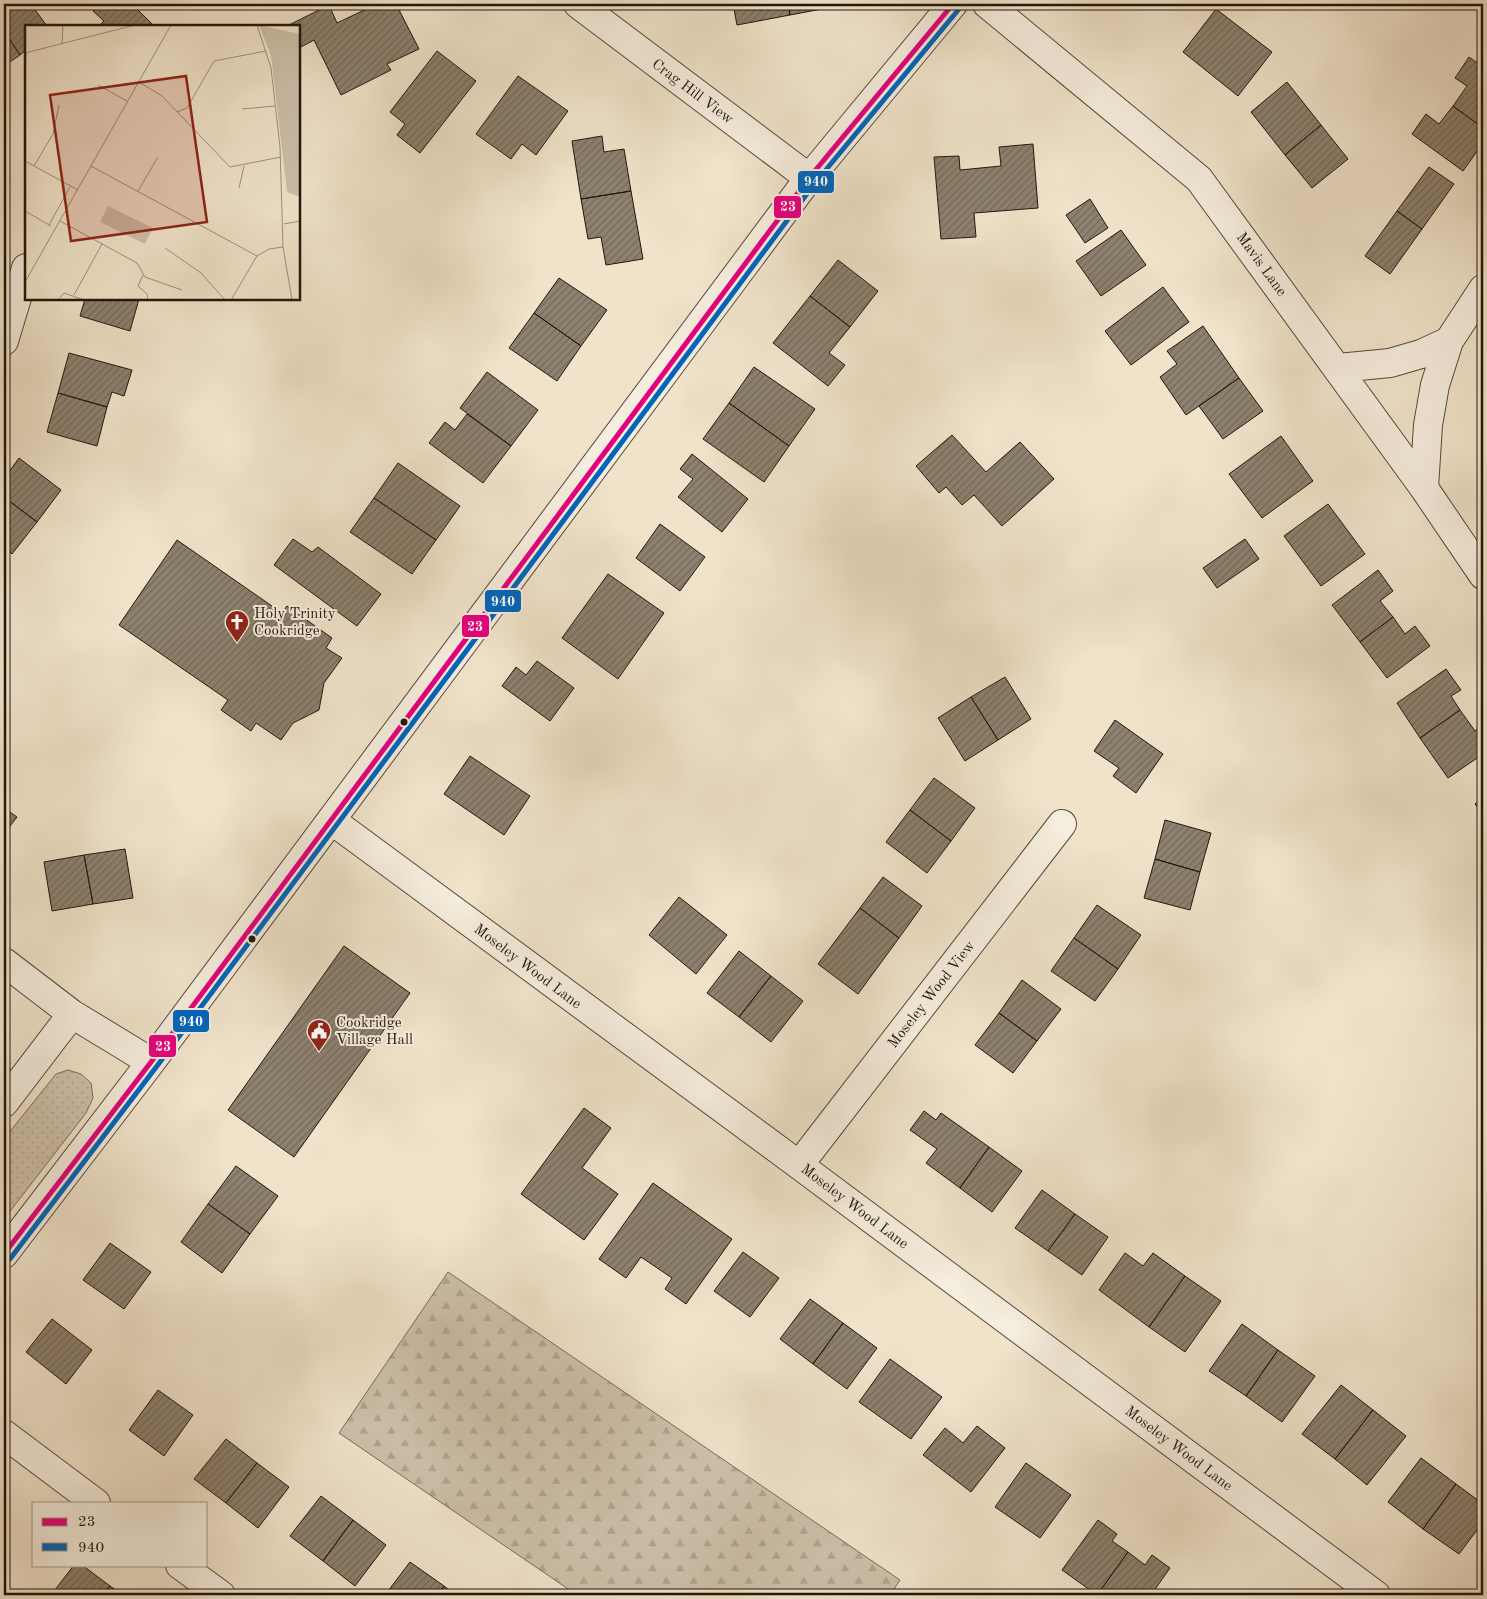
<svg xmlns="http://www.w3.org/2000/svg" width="1487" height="1599" font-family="'Old Standard TT',serif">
	<defs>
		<pattern id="grass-dots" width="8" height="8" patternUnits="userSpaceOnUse" patternTransform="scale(1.25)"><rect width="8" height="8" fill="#cdc0aa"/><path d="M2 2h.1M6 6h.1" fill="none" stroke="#b0a491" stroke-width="1.8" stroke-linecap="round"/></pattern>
		<pattern id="forest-firs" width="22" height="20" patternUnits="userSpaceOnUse" patternTransform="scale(1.25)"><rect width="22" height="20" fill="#cdc0aa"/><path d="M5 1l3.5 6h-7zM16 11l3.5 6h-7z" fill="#b0a491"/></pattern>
		<pattern id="building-hatch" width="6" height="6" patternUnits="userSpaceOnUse" patternTransform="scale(1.25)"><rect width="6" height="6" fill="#8d816f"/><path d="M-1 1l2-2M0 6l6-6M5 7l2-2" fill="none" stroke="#73695a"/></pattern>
	</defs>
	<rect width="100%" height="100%" fill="#f0e3ca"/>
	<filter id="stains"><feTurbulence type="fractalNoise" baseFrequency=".004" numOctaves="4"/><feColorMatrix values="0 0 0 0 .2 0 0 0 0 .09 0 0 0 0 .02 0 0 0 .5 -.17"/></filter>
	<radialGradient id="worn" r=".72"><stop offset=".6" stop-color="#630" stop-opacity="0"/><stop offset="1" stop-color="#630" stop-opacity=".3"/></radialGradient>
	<!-- grass -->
	<path fill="url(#grass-dots)" stroke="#786b5c" d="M68 1070 81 1074 91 1083 93 1098 86 1113 4 1219V1139L56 1074Z"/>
	<!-- forest -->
	<path fill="url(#forest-firs)" stroke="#786b5c" d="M448 1272 900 1580 890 1595H577L339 1433Z"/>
	<!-- building -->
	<path fill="url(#building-hatch)" stroke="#22160d" d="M4 4H38L33 7 47 26H26V50L20 55 4 31V12L5 11Z
		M100 4H132L153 25 152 26H99L104 21 93 11Z
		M377 4H396L419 49 387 64 391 70 341 95 314 40 299 48V26H287L329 5 337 23Z
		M733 4H788L790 15 737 25Z
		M788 4H826L827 8 790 15Z
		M1216 9 1272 52 1238 96 1183 52Z
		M4 31 20 55 4 66Z
		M437 51 476 81 420 153 397 135 405 124 390 112Z
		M1469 57 1483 67V128L1453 106 1467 86 1455 78Z
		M518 76 568 111 536 155 522 144 511 159 476 134Z
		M1287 82 1321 125 1285 155 1251 112Z
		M1453 106 1483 128V143L1463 171 1412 134 1426 114 1439 124Z
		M1321 125 1348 159 1312 188 1285 155Z
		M602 136 604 152 624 149 631 191 581 199 572 141Z
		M1033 144 1038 208 974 213 976 237 941 239 934 157 959 156 960 170 1001 166 999 147Z
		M1429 167 1454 184 1422 229 1397 211Z
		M631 191 643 259 606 265 601 237 588 239 581 199Z
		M1090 199 1108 228 1085 243 1066 215Z
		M1397 211 1422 229 1390 274 1365 256Z
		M1121 230 1146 265 1101 296 1076 261Z
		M838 260 878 291 850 327 810 296Z
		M559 278 607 310 581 346 534 313Z
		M1163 287 1189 322 1131 365 1105 331Z
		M810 296 850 327 829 353 845 365 828 386 773 343Z
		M85 299H139L130 331 80 316Z
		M534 313 581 346 557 381 509 348Z
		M1203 326 1239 378 1186 415 1160 377 1177 364 1167 351Z
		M69 353 132 370 124 396 112 392 107 407 58 393Z
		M754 367 815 409 789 446 729 403Z
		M487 372 538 410 511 446 460 408Z
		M1239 378 1263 411 1223 439 1199 406Z
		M58 393 107 407 97 446 47 432Z
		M729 403 789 446 764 482 703 439Z
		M467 414 511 446 483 483 429 443 445 422 455 430Z
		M952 435 986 472 1020 442 1054 479 1002 526 974 495 962 505 946 487 939 493 916 466Z
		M1281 436 1313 481 1262 518 1229 474Z
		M692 454 748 499 722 532 678 497 693 479 680 469Z
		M19 458 61 490 37 522 4 497V479Z
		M398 463 460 506 436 540 374 498Z
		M4 497 37 522 12 554 4 547Z
		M374 498 436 540 412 574 350 532Z
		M1328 504 1365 554 1321 586 1284 536Z
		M660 524 705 557 680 591 636 558Z
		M293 539 312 552 318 547 381 594 357 626 274 565Z
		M1245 539 1259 559 1217 588 1203 568Z
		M177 540 282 613 287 606 332 638 326 648 342 658 324 683 319 710 293 723 281 740 256 723 251 731 221 710 228 700 119 625Z
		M1378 570 1393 591 1380 601 1393 617 1360 642 1332 605Z
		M608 574 664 613 618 679 562 638Z
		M1393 617 1405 634 1415 626 1430 646 1387 678 1360 642Z
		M537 661 574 688 550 721 502 686 516 667 526 675Z
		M1446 669 1461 690 1451 696 1460 710 1420 738 1397 703Z
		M1005 677 1031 719 998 740 971 697Z
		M971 697 998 740 965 761 938 718Z
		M1460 710 1475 731 1483 725V754L1448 778 1420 738Z
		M1115 720 1163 754 1136 793 1113 776 1119 768 1094 751Z
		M470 756 530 796 504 835 444 794Z
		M934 778 975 808 951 841 910 810Z
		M1483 798V815L1475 804Z
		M4 808 17 817 4 834Z
		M910 810 951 841 927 873 886 842Z
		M1165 820 1211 833 1200 872 1155 859Z
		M125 849 133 898 93 904 84 855Z
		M84 855 93 904 52 911 44 862Z
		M1155 859 1200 872 1190 910 1144 898Z
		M883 877 922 906 899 938 860 908Z
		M679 897 727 935 696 974 649 935Z
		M1097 905 1141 935 1118 969 1074 938Z
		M860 908 899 938 858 994 818 964Z
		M1074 938 1118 969 1095 1001 1051 971Z
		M344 946 410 993 294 1157 228 1110Z
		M739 951 771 976 739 1017 707 993Z
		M771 976 803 1001 771 1042 739 1017Z
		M1022 980 1061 1009 1037 1041 999 1013Z
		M999 1013 1037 1041 1013 1073 975 1045Z
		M584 1108 611 1128 582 1168 618 1194 584 1240 521 1194Z
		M924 1111 936 1120 941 1113 989 1147 960 1188 926 1163 937 1149 910 1130Z
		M989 1147 1022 1171 992 1212 960 1188Z
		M236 1166 278 1196 250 1234 208 1204Z
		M653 1183 732 1239 686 1304 665 1289 672 1278 641 1257 626 1278 599 1259Z
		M1042 1190 1075 1214 1048 1251 1015 1228Z
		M208 1204 250 1234 222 1273 181 1242Z
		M1075 1214 1108 1237 1082 1275 1048 1251Z
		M110 1243 151 1272 124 1309 83 1280Z
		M743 1252 779 1278 750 1317 714 1291Z
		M1125 1253 1143 1266 1153 1253 1185 1276 1149 1327 1099 1290Z
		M1185 1276 1221 1301 1185 1352 1149 1327Z
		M810 1299 843 1323 813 1364 780 1339Z
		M52 1319 92 1350 66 1384 26 1352Z
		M843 1323 877 1348 847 1389 813 1364Z
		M1242 1324 1278 1350 1246 1396 1209 1371Z
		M1278 1350 1315 1376 1282 1422 1246 1396Z
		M890 1359 942 1397 911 1439 859 1402Z
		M1341 1385 1373 1410 1335 1459 1302 1434Z
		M158 1390 193 1415 164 1456 129 1430Z
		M1373 1410 1406 1436 1367 1485 1335 1459Z
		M977 1426 1005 1448 971 1492 923 1455 945 1428 963 1443Z
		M226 1439 257 1463 226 1503 194 1479Z
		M1421 1458 1456 1484 1423 1529 1388 1502Z
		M257 1463 289 1487 258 1528 226 1503Z
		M1026 1463 1071 1495 1040 1538 995 1507Z
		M1456 1484 1483 1504V1522L1459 1554 1423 1529Z
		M321 1496 353 1520 323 1561 290 1536Z
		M353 1520 386 1545 355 1586 323 1561Z
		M1098 1520 1117 1534 1112 1541 1128 1552 1097 1595 1062 1570Z
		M1128 1552 1145 1565 1152 1555 1170 1568 1151 1595H1097Z
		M410 1562 444 1586 437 1595H385Z
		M74 1565H82L110 1586 103 1595H51Z
		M110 1586 123 1595H103Z
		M444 1586 456 1595H437Z"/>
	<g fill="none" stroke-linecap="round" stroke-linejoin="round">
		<!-- street casing -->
		<g stroke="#56493c" stroke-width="30">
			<path id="street" d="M578 4 809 178
				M987 4 1199 179 1424 488 1483 575
				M4 341 26 268
				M1338 368 1390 363 1421 354 1449 341 1483 289
				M1424 488 1428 425 1435 385 1449 341
				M331 820 799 1165 1376 1595
				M4 962 72 1014 151 1062
				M4 1103 72 1014
				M799 1165 1062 824
				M4 1254 151 1062 809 178 953 4
				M4 1434 96 1503
				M180 1565 221 1595"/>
		</g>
		<!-- street -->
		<use href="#street" stroke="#f5eddd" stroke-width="28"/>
		<!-- bus-1 casing -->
		<g stroke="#f5eddd" stroke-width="9">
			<path id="bus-1" d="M4 1254 151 1062 809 178 953 4"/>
		</g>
		<!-- bus-2 casing -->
		<g stroke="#f5eddd" stroke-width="9">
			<path id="bus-2" d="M10 1259 157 1066 815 183 959 9"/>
		</g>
		<!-- bus-1 -->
		<use href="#bus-1" stroke="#e5007d" stroke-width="5"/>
		<!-- bus-2 -->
		<use href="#bus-2" stroke="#0065bd" stroke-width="5"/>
	</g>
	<!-- icons -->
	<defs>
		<g id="church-pin" transform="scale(1.25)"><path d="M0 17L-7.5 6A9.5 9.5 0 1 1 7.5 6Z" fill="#8f2418" stroke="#f5eddd"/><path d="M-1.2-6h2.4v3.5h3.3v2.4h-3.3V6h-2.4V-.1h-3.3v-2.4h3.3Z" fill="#fff"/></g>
		<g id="civic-pin" transform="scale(1.25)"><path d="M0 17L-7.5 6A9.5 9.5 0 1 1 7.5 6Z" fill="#8f2418" stroke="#f5eddd"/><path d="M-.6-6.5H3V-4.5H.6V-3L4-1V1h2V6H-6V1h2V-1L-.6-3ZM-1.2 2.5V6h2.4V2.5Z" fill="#fff"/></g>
	</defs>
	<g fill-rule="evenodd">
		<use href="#church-pin" x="237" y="622"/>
		<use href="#civic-pin" x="319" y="1031"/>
	</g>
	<!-- markers -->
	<g fill="#22160d" stroke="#f5eddd" stroke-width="2">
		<circle cx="404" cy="722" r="4.5"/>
		<circle cx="252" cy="939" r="4.5"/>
	</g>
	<g text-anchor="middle" stroke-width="4" stroke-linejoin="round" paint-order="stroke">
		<!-- street labels -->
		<g font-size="15" fill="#22160d" stroke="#f5eddd">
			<text transform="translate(693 91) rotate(37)" y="5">Crag Hill View</text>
			<text transform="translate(1262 264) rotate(54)" y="5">Mavis Lane</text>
			<text transform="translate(528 966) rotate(37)" y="5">Moseley Wood Lane</text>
			<text transform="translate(931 994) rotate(-52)" y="5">Moseley Wood View</text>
			<text transform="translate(855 1206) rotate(37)" y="5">Moseley Wood Lane</text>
			<text transform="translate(1179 1448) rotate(37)" y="5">Moseley Wood Lane</text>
		</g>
		<!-- poi labels -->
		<g font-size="15" fill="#22160d" stroke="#f5eddd" text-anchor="start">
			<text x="254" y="618">Holy Trinity<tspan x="254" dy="17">Cookridge</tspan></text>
			<text x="336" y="1027">Cookridge<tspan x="336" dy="17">Village Hall</tspan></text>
		</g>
	</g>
	<!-- overview -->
	<g transform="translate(25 25)">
		<rect width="275" height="275" fill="#f0e3ca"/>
		<path d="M234 0 275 9V172L262 167 246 30Z" fill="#cdc0aa"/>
		<path d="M253 58H275L274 159H262L259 138 261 114ZM83 181 128 203 120 219 75 197Z" fill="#cdc0aa"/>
		<path fill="none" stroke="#9e917e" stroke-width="1" d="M232 0 246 43 255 122 258 222 267 275M37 19 38 0M0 28 110 0M0 45 1 28M114 57 137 71 205 142 256 132M73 60 102 76M217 84 250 81M152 87 162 83 189 36 241 26M0 136 53 165M9 141 28 109 34 80M66 141 232 231M214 163 219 141M113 166 133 132M0 186 26 201M35 196 112 238 120 252 157 265M259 199 275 196M24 200 45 162M140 223 176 248 200 275M118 250 113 261 122 269 123 275M0 257 146 0M49 270 77 219M33 275 39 268 59 275M206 275 232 231 244 224 258 222"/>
		<path fill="#8f2418" fill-opacity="0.15" stroke="#8f2418" stroke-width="2.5" d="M161 51 182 197 46 216 25 70Z"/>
		<rect width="275" height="275" fill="none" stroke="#22160d" stroke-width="2.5"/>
	</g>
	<g stroke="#f5eddd" stroke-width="2">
		<rect x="797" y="170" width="38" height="24" rx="5" fill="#0065bd"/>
		<rect x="773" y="195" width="29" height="24" rx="5" fill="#e5007d"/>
		<rect x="484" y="589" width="38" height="24" rx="5" fill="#0065bd"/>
		<rect x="461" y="614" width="29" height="24" rx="5" fill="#e5007d"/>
		<rect x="172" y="1009" width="38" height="24" rx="5" fill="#0065bd"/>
		<rect x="148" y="1034" width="29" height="24" rx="5" fill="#e5007d"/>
	</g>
	<g font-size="14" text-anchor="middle" font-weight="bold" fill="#fff">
		<text x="816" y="186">940</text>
		<text x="788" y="211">23</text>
		<text x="503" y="606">940</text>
		<text x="475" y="631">23</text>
		<text x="191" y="1026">940</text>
		<text x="163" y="1051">23</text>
	</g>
	<!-- margin -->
	<rect width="1487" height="1599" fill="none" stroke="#f0e3ca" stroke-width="20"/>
	<rect x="5" y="5" width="1477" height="1589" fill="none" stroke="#22160d" stroke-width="2.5"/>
	<rect x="10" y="10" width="1467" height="1579" fill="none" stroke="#22160d"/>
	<!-- legend -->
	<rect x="32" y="1502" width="175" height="65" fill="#f5eddd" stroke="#a1978a"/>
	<rect x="42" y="1518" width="25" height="8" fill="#e5007d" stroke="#a1978a"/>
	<text x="78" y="1526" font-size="15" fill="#22160d">23</text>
	<rect x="42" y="1543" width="25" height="8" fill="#0065bd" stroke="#a1978a"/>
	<text x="78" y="1552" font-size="15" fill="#22160d">940</text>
	<rect width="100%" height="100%" filter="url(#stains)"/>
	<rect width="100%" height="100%" fill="url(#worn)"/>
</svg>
